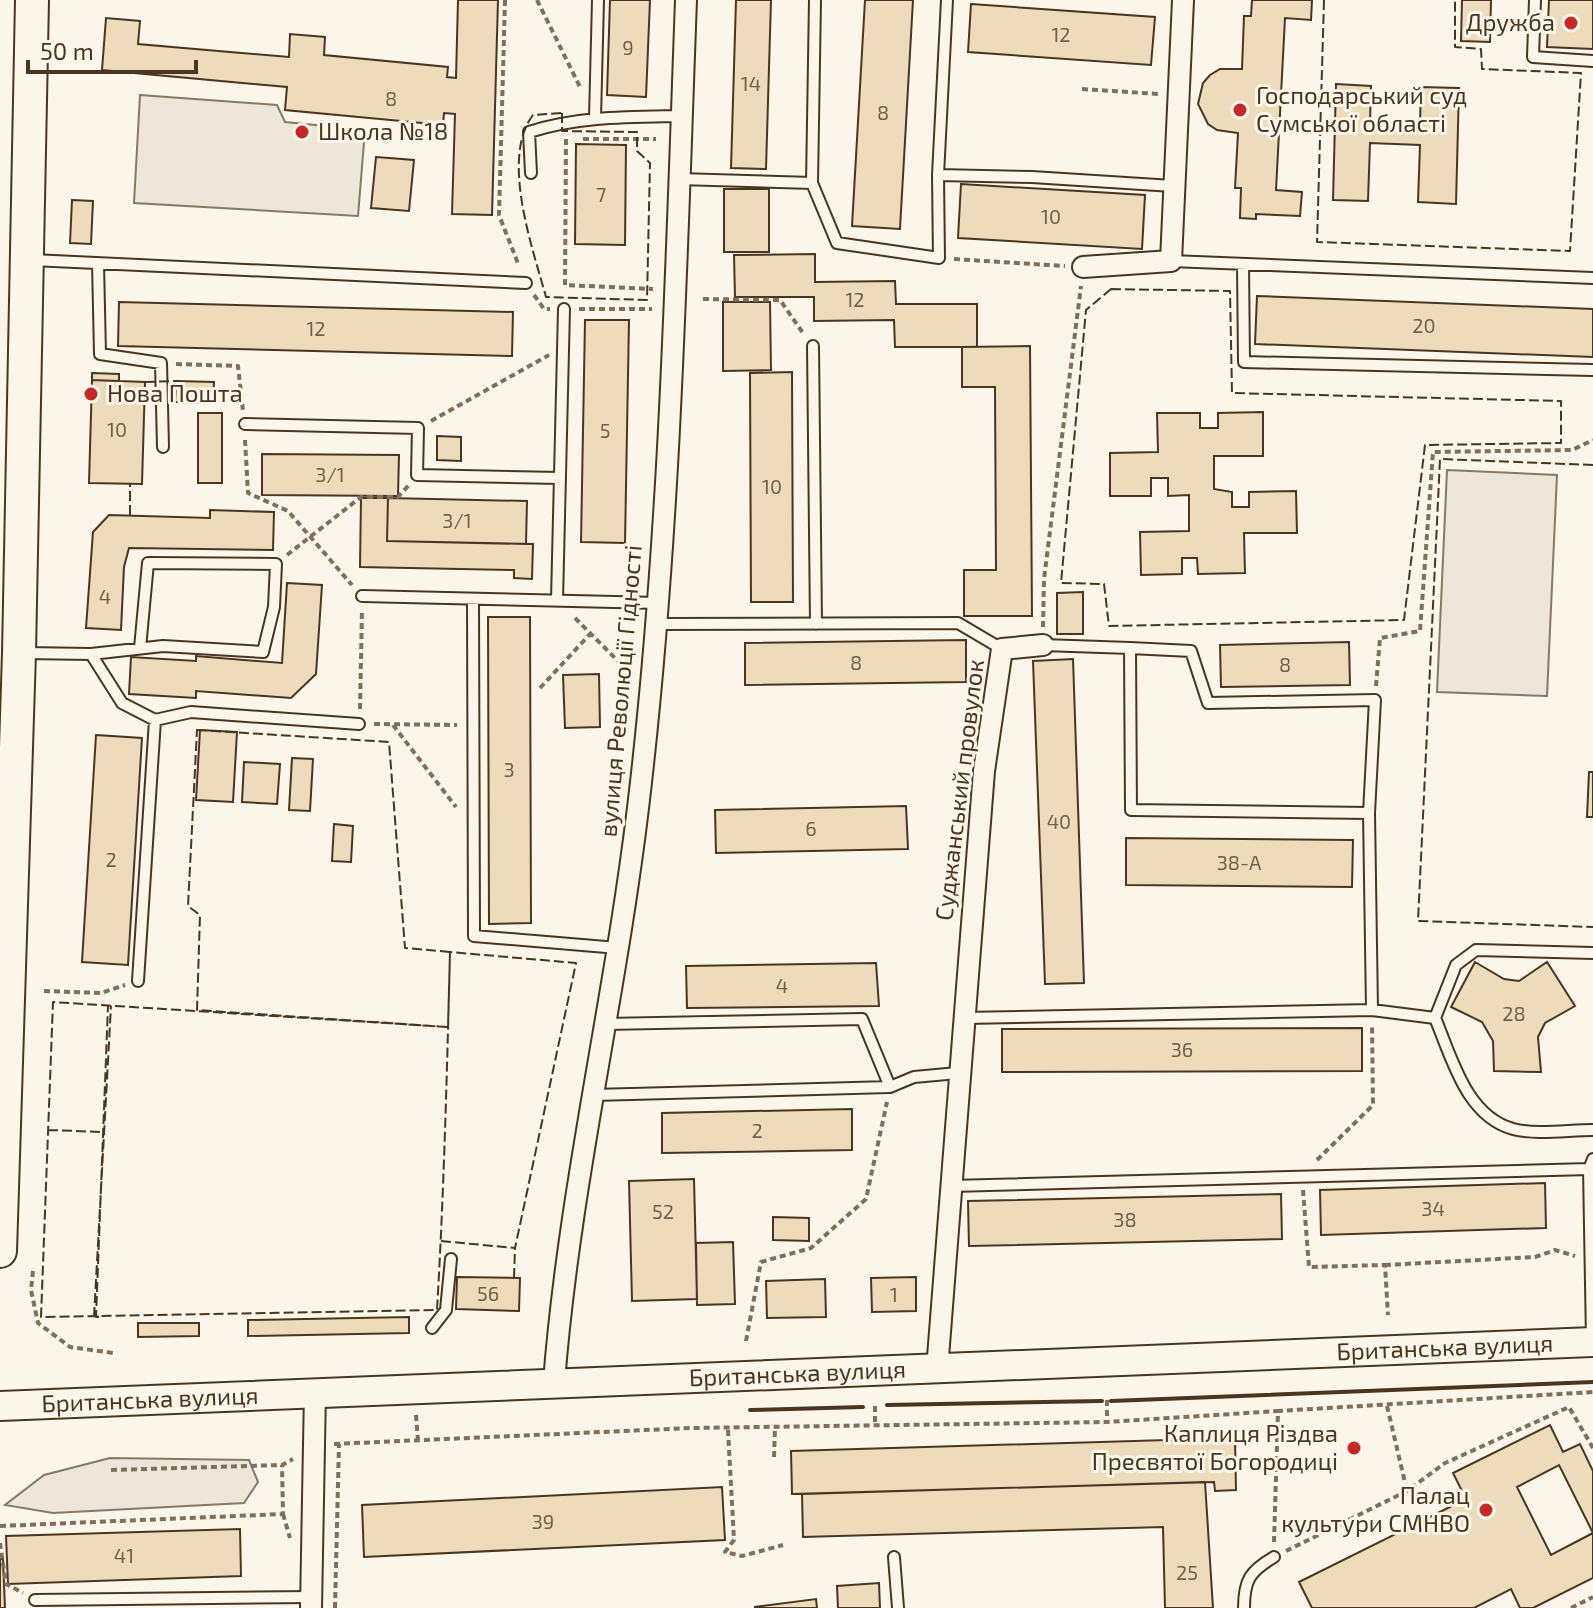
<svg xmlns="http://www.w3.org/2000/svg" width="1593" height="1608" font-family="'Exo 2',sans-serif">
	<rect width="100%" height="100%" fill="#fbf6e9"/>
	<!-- green -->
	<path fill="#ede6d9" stroke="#887966" stroke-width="2" d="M140 95 277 105 285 122 365 130 358 216 134 203Z
		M1447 470 1557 475 1547 696 1437 692Z
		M110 1458 249 1460 258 1482 244 1503 53 1513 5 1505 44 1475Z"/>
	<!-- building -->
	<path fill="#ecdcbc" stroke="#4a3520" stroke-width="2" d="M458 0H498L492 215 452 214 455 114 444 113 443 125 285 110 287 87 102 70 106 18 140 21 138 44 289 57 290 34 325 37 324 55 448 67 447 77 456 78Z
		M610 0H650L646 97 607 95Z
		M736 0H771L766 169 731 168Z
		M865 0H913L900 229 852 226Z
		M1252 0H1312L1311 20 1285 18 1276 190 1302 192 1300 216 1256 214V219L1240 218 1241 188H1235L1238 133 1217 130 1208 124 1198 104 1203 83 1210 75 1220 69H1242L1244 16H1251Z
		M1462 0H1491L1490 42 1461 41Z
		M1549 0H1593V49L1547 47Z
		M971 4 1155 17 1151 65 968 52Z
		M1336 84 1371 86 1370 123 1420 125 1421 87 1459 88 1456 204 1418 202 1420 145 1370 143 1368 201 1333 200Z
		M576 144 626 145 625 245 575 244Z
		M376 157 414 160 409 211 371 208Z
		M961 184 1145 195 1142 249 958 238Z
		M724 189H769V252H724Z
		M72 200 93 201 91 244 70 243Z
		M815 254V282L895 281 896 304H977V347H895L894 320 814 321V297H735L734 255Z
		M1257 296 1593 309V357L1255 344Z
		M119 302 513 312 512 356 118 346Z
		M723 302H770L771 370 723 371Z
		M585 320H629L625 543 581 542Z
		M1030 346 1032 616H964V570H996L995 387H962V347Z
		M792 372 793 602H751L750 373Z
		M92 373 119 374V381L92 380Z
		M92 380 145 382 142 484 89 483Z
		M176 381 214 382 213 403 175 402Z
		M1263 412V456H1214V489L1232 492V507H1249V492L1296 491 1297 533H1244L1245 573 1198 574 1197 558H1182V574L1141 575 1140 532 1189 531V495L1168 496V478H1151V496H1110V453L1158 452 1157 413H1200V428H1218V413Z
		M198 413H222V483H198Z
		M437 436 461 437V461L437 460Z
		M262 454 399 455 398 496 262 495Z
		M361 498H388L387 541 533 544 532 579 514 578V570L360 567Z
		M388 498 527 501 526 544 387 541Z
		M210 510 274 512 273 550 129 548 124 567 121 630 86 628 93 532 109 515 210 518Z
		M287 583 322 585 316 674 291 698 196 691V698L129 694 131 657 196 661V656L282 663Z
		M1083 592V634H1057V593Z
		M488 617H530L531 923 489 924Z
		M966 640V682L745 685V643Z
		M1349 642 1350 685 1221 687 1220 645Z
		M1073 659 1084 983 1045 984 1033 661Z
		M599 674 600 727 565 728 563 675Z
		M200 730 237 732 233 802 196 800Z
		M96 735 142 738 128 965 82 962Z
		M292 758 313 759 310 811 289 810Z
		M244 762 280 764 277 804 242 802Z
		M1589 772H1593V817H1587Z
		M906 806 908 849 716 853 715 810Z
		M334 824 353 826 351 862 332 861Z
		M1126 838 1353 840 1352 887 1126 885Z
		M1475 962 1504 979 1519 981 1547 962 1575 1006 1545 1023 1538 1037 1541 1072 1494 1071 1493 1041 1482 1022 1451 1007Z
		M876 963 879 1006 687 1008 686 966Z
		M1362 1028V1071L1002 1072V1029Z
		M852 1109V1150L662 1153V1113Z
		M694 1179 697 1299 632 1301 629 1181Z
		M1545 1183 1546 1228 1321 1235 1320 1190Z
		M1281 1194 1282 1239 969 1246 968 1201Z
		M773 1217 809 1218V1241L773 1240Z
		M733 1242 735 1304 697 1305 696 1243Z
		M457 1277 520 1278 519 1311 456 1309Z
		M916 1277V1311L872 1312 871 1278Z
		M825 1279 826 1317 767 1318 766 1281Z
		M409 1317V1333L248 1336V1320Z
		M138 1323H199V1336L138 1337Z
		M1550 1425 1563 1452 1580 1444 1593 1471V1533L1559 1465 1517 1487 1551 1555 1593 1533V1578L1533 1608H1520L1511 1589 1474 1608H1312L1299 1582 1466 1499 1453 1473Z
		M1235 1438 1236 1490 1215 1491 1214 1482 792 1494 791 1451Z
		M1205 1482 1213 1608H1165L1163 1527 803 1537 802 1494Z
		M722 1487 725 1540 364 1557 362 1505Z
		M240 1529 241 1576 8 1584 6 1536Z
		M0 1559H3L5 1608H0Z
		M879 1583 880 1608H838L837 1586Z
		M816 1599 817 1608H755V1607Z"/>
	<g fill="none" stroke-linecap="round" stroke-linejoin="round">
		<!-- lane casing -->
		<g stroke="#4a3520" stroke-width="14">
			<path id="lane" d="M1535 0 1533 57 1593 61
				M595 118 598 0
				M531 173 529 132C579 116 630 117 681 116
				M938 175 1032 177 1173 186
				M679 179 812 183 837 243 939 258 938 175 947 0
				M812 183 815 0
				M32 260 526 283
				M1171 261 1593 278
				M98 263 100 354 161 363 163 447
				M1243 264 1244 362 1593 370
				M813 346 816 624
				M245 424 418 428 417 475 560 478
				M362 596 658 603
				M473 600 474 936 618 948
				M557 600 564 309
				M657 624 958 623 1002 649
				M1130 648 1191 651 1208 703 1375 700 1369 813
				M25 653 91 654 122 703 155 720 191 712 359 724
				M91 654 163 646 263 652 274 607 276 564 148 563 140 648
				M138 981 155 720
				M1372 1010 1435 1018C1452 1058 1466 1116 1513 1129 1536 1135 1568 1130 1593 1130
				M964 1018 1372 1010 1369 813 1131 810 1130 648 1043 645
				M1435 1018 1456 965 1476 950 1593 953
				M605 1024 862 1019 890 1087
				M593 1095 890 1087 914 1077 958 1073
				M951 1186 1589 1169
				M432 1328 446 1310 451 1259
				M1592 1340 1589 1169 1593 1159
				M894 1557 898 1608
				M35 1600 311 1597
				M1244 1608C1244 1580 1250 1571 1274 1557"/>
		</g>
		<!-- street casing -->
		<g stroke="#4a3520" stroke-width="24">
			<path id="street" d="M1083 267 1171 261 1183 0
				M937 1370 984 771 1002 649 1043 645
				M554 1382C569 1189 615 1000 638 808 670 541 676 269 686 0
				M311 1608 315 1391"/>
		</g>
		<!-- secondary casing -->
		<g stroke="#4a3520" stroke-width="32">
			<g id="secondary">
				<path id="s1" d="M0 1406 1593 1342"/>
			</g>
		</g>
		<!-- primary casing -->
		<g stroke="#4a3520" stroke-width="36">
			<path id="primary" d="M0 1251 19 653 32 0"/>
		</g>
		<!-- path -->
		<path stroke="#7f6f5c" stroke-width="4" stroke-dasharray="6 4" stroke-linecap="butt" d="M505 0 499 215 519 266
			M537 0 580 87
			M1082 89 1159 94
			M566 139 565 285 653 289
			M583 139H656
			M954 259 1065 266
			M534 295 544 309H550
			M703 299 780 300 803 333
			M579 309H652
			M176 364 238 366 243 411
			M431 421 549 355
			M245 440 248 493 288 511 352 585
			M287 555 361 497H398L409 485
			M575 618 630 673
			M1043 627 1044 579 1081 286
			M1376 686 1380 638 1420 631 1433 452 1572 450 1593 440
			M540 688 591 633
			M360 709 362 610
			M374 724 457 725
			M393 725 456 807
			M44 991 101 993 125 985
			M1317 1160 1373 1105 1372 1024
			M1303 1190 1309 1267 1385 1265 1388 1315
			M1385 1265 1535 1257 1555 1250 1575 1256
			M33 1271 31 1290 38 1323 70 1347 113 1353
			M746 1341 761 1262 811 1248 866 1199 887 1102
			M1107 1400V1422
			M875 1406V1425
			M1387 1406 1407 1491
			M416 1415 418 1441
			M728 1430 734 1540 725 1552 742 1556 783 1545
			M334 1444 691 1428 1107 1422 1278 1411
			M774 1457 775 1427
			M111 1470 282 1465 293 1459
			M283 1514 290 1538
			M0 1526 283 1514 282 1465
			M1274 1542 1278 1411 1593 1392
			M0 1543 6 1584 23 1593
			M1286 1551 1407 1491 1445 1463 1569 1407 1593 1448
			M335 1608 339 1444
			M1571 1608 1593 1597"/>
		<!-- lane -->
		<use href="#lane" stroke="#fbf6e9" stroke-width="10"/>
		<!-- street -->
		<use href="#street" stroke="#fbf6e9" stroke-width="20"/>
		<!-- secondary -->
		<use href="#secondary" stroke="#fbf6e9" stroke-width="28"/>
		<!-- primary -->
		<use href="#primary" stroke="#fbf6e9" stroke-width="32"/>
		<!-- fence -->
		<path stroke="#4a3520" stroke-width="2" stroke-dasharray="10 4" stroke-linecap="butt" d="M1324 0 1317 242 1570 251 1581 73 1482 69 1481 49 1455 47V0
			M562 113V131L637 132V151L650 163 647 300 546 297C533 249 500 158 533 115Z
			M1111 289 1230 291 1232 393 1561 401V443L1425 445 1404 620 1109 626 1104 584 1061 583 1086 310Z
			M145 382 176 381
			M1593 465 1440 459 1418 921 1593 927
			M130 515V484
			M197 730 389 742 405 948 450 952 448 1027 197 1010 200 915 188 906Z
			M48 1130 103 1132
			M441 1241 515 1248 576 963 450 952C447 1071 444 1191 437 1310L41 1317 53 1002 448 1027
			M514 1278 515 1248
			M94 1317 111 1006
			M99 1317H96L108 1006"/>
		<!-- wall -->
		<path stroke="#4a3520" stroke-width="4" d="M1111 1401 1593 1382
			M887 1405 1102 1401
			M750 1410 863 1407"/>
	</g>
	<!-- markers -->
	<g fill="#c62828" stroke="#fbf6e9" stroke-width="3">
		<circle cx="1571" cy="23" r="8"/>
		<circle cx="1240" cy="110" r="8"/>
		<circle cx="302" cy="132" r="8"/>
		<circle cx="91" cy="394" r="8"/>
		<circle cx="1354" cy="1448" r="8"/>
		<circle cx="1486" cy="1510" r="8"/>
	</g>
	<g text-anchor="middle" stroke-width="6" stroke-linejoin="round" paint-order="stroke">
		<!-- number labels -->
		<g font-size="20" fill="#725f47">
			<text x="1061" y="42">12</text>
			<text x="628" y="55">9</text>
			<text x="751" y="91">14</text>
			<text x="391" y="106">8</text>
			<text x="883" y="120">8</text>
			<text x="601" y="202">7</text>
			<text x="1051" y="224">10</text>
			<text x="855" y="307">12</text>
			<text x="1424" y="333">20</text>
			<text x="316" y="336">12</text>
			<text x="117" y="437">10</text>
			<text x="605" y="438">5</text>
			<text x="330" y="482">3/1</text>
			<text x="772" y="494">10</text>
			<text x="457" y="528">3/1</text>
			<text x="105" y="604">4</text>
			<text x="856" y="670">8</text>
			<text x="1285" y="672">8</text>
			<text x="509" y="777">3</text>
			<text x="1059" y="829">40</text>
			<text x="811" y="836">6</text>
			<text x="111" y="867">2</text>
			<text x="1239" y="870">38-А</text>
			<text x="782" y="993">4</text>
			<text x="1514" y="1021">28</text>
			<text x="1182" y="1057">36</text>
			<text x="757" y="1138">2</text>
			<text x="1433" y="1216">34</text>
			<text x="663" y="1219">52</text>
			<text x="1125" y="1227">38</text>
			<text x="488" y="1301">56</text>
			<text x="894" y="1302">1</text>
			<text x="543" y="1529">39</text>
			<text x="124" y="1563">41</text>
			<text x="1187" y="1580">25</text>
		</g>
		<!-- poi labels -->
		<g font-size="24" fill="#4a3520" stroke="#fbf6e9" text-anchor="end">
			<text x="1555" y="31">Дружба</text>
			<text x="1256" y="104" text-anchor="start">Господарський суд<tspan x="1256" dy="28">Сумської області</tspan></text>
			<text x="318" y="140" text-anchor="start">Школа №18</text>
			<text x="107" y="402" text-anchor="start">Нова Пошта</text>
			<text x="1338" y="1442">Каплиця Різдва<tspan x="1338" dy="28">Пресвятої Богородиці</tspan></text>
			<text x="1470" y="1504">Палац<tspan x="1470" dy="28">культури СМНВО</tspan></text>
		</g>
		<!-- street labels -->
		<g font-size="24" fill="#4a3520" stroke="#fbf6e9">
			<text transform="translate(621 691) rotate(-85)" y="8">вулиця Революції Гідності</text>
			<text transform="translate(960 790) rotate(-83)" y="8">Суджанський провулок</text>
			<text dy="8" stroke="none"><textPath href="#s1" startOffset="1446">Британська вулиця</textPath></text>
			<text dy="8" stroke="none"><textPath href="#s1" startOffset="798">Британська вулиця</textPath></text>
			<text dy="8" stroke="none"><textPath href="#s1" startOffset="150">Британська вулиця</textPath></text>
		</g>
	</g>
	<!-- scale -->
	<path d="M28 60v12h168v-12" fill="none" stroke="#4a3520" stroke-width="4"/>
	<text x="40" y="60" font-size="24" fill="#4a3520" stroke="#fbf6e9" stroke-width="6" paint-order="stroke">50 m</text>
</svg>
